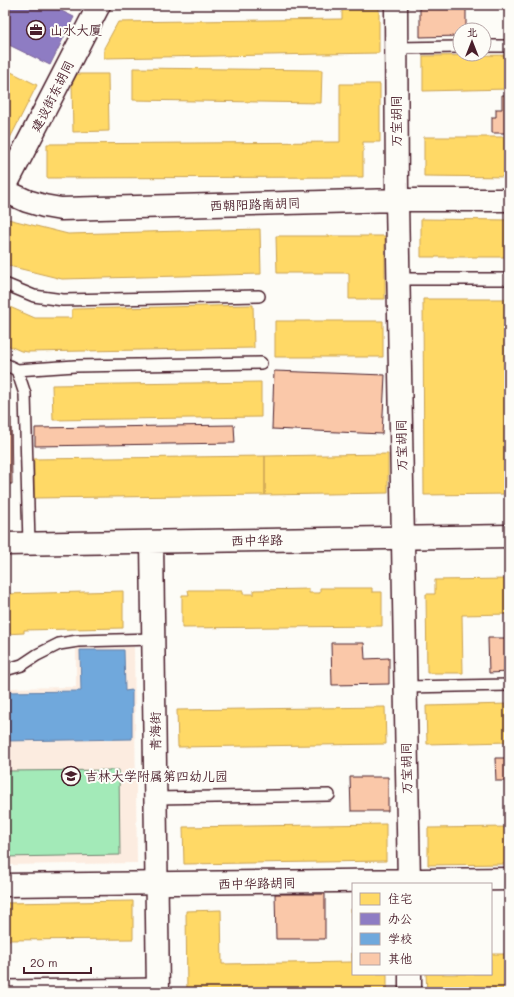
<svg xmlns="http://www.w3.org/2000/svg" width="514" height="997" font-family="Mali,'LXGW WenKai TC',sans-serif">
	<rect width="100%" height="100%" fill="#fdfcf7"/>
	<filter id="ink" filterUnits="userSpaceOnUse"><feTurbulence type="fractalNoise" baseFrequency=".025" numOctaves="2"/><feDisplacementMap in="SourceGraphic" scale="8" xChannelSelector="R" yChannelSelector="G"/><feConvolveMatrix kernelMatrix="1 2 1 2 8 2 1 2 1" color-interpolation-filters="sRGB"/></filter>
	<g filter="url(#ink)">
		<!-- built -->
		<path fill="#fcece0" d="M134 647 137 863 5 865V688L76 687V648Z"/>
		<!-- green -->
		<path fill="#a3eab8" stroke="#768472" d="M119 770 120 855 5 857V771Z"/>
		<!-- homes -->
		<path fill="#ffd966" stroke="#c9a154" d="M342 5H379V53L104 58V48L118 22 342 19Z
			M509 55V89L423 91V56Z
			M133 68 322 70 321 103 133 100Z
			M5 69 37 85 5 148Z
			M77 74H108L109 131 73 132 72 84Z
			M340 84H380V142H363V177L47 178V144L340 142Z
			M424 137H509V177L424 176Z
			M8 219 68 234 260 229 261 274 62 279 5 265V231Z
			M421 219 509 220V257H421Z
			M276 236H385V299H349V273H277Z
			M423 299H509V494L424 495Z
			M5 305 35 318H72V309L253 305 254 348 28 352 21 351 5 344Z
			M275 321H383V357H275Z
			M261 382V417L53 420 52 385Z
			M388 454V493L265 495V456Z
			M265 456V495L34 498V459Z
			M509 579V614L462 615 463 673H427L426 594H435V580Z
			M320 588H372V592H382V626L182 628V595H189L188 590H243V594H254V590L309 589V593H320Z
			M123 591V628L24 630V633L5 634V594Z
			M509 704V742L427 744 426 706Z
			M385 707 386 744 178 747 177 710Z
			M386 824V861L184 864 183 827Z
			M509 827V864L428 865V828Z
			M133 901V939L5 940V903Z
			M351 909H353V974H387V992H187L186 911 221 910 222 964 352 962Z
			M491 954H509V992H427L426 974H491Z"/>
		<!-- offices -->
		<path fill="#8e7cc3" stroke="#7a6095" d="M5 5H49L74 17 50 65 5 43Z"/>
		<!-- schools -->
		<path fill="#6fa8dc" stroke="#647fa7" d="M80 650H124L125 691 132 690V739L5 741V692L81 691Z"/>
		<!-- building -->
		<path fill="#fac8a9" stroke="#4a1f2b" d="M420 5H466V30H460V36L420 37Z
			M502 95H509V133H492V117H496V109H502Z
			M274 371 385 375 382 434 272 429Z
			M5 418H11L12 484H5Z
			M234 425 235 443 35 446V428Z
			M488 638H509V672L489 673Z
			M331 643H364L365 659 389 658V684L332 685Z
			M495 758H509V781H496Z
			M350 777H388V811H351Z
			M275 894H325V939H276Z"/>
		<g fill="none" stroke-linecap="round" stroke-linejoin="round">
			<!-- lane casing -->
			<g stroke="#4a1f2b" stroke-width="14">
				<path id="lane" d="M484 46H509
					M396 48 460 47
					M398 279H509
					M5 284 34 296 63 300 259 296
					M5 364 17 370 25 394 29 544
					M17 370 75 366 261 363
					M5 670 22 665 37 655 59 644 78 641 154 639
					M405 687 509 685
					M156 798 329 795
					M5 986 158 984"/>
			</g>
			<!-- street casing -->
			<g stroke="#4a1f2b" stroke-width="25">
				<path id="street" d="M396 5 397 200 409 884
					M5 187 99 5
					M5 191 27 201 44 206 61 209 397 200H509
					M5 885 509 879
					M410 974V992"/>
			</g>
			<!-- secondary casing -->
			<g stroke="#4a1f2b" stroke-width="25">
				<path id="secondary" d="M152 542 158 992
					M5 544 509 536"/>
			</g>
			<!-- lane -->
			<use href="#lane" stroke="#fdfcf7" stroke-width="11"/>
			<!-- street -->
			<use href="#street" stroke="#fdfcf7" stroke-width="22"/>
			<!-- secondary -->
			<use href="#secondary" stroke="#fdfcf7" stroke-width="22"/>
		</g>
	</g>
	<!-- icons -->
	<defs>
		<g id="office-ring" transform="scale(1)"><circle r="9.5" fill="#fdfcf7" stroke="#4a1f2b" stroke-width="1.5"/><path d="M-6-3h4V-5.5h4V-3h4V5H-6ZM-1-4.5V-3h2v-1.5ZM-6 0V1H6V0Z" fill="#4a1f2b"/></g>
		<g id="school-ring" transform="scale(1)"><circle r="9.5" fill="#fdfcf7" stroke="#4a1f2b" stroke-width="1.5"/><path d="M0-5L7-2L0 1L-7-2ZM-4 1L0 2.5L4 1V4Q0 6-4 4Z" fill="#4a1f2b"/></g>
	</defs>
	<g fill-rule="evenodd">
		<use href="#office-ring" x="36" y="30"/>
		<use href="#school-ring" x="71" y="776"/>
	</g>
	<g text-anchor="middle" stroke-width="4" stroke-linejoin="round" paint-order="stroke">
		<!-- poi labels -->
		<g font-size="13" fill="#4a1f2b" stroke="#fdfcf7" text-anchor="start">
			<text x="50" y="35">山水大厦</text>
			<text x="85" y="781">吉林大学附属第四幼儿园</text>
		</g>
		<!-- street labels -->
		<g font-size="13" fill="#4a1f2b" stroke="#fdfcf7">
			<text transform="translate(52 96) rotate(-63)" y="5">建设街东胡同</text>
			<text transform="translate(396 121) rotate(-90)" y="5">万宝胡同</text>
			<text transform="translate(255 204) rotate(-2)" y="5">西朝阳路南胡同</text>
			<text transform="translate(401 445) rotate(-91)" y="5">万宝胡同</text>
			<text transform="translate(257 540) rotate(-1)" y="5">西中华路</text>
			<text transform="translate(155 731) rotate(-91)" y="5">青海街</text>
			<text transform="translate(406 768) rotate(-91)" y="5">万宝胡同</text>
			<text transform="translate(257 883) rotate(-1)" y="5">西中华路胡同</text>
		</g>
	</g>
	<!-- margin -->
	<rect width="514" height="997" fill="none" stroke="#fdfcf7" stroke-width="20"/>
	<rect x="10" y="10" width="494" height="977" fill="none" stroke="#4a1f2b" stroke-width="1.5" filter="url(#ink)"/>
	<!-- legend -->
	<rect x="352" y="883" width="140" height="92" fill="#fdfcf7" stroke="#b5a4a5"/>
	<rect x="360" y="893" width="20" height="12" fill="#ffd966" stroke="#b5a4a5"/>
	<text x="388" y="903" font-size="12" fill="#4a1f2b">住宅</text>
	<rect x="360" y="913" width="20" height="12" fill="#8e7cc3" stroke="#b5a4a5"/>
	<text x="388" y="923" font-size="12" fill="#4a1f2b">办公</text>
	<rect x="360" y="933" width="20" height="12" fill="#6fa8dc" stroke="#b5a4a5"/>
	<text x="388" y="943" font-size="12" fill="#4a1f2b">学校</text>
	<rect x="360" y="953" width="20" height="12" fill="#fac8a9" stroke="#b5a4a5"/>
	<text x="388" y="963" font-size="12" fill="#4a1f2b">其他</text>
	<!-- north arrow -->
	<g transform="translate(472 42)"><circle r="19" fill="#fdfcf7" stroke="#b5a4a5"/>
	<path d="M0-3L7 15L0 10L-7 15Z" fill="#4a1f2b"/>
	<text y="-6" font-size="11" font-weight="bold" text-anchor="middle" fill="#4a1f2b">北</text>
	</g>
	<!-- scale -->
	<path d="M24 967v6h67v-6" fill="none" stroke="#4a1f2b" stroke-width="2"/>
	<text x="30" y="967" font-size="12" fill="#4a1f2b" stroke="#fdfcf7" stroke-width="3" paint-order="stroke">20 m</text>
</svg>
